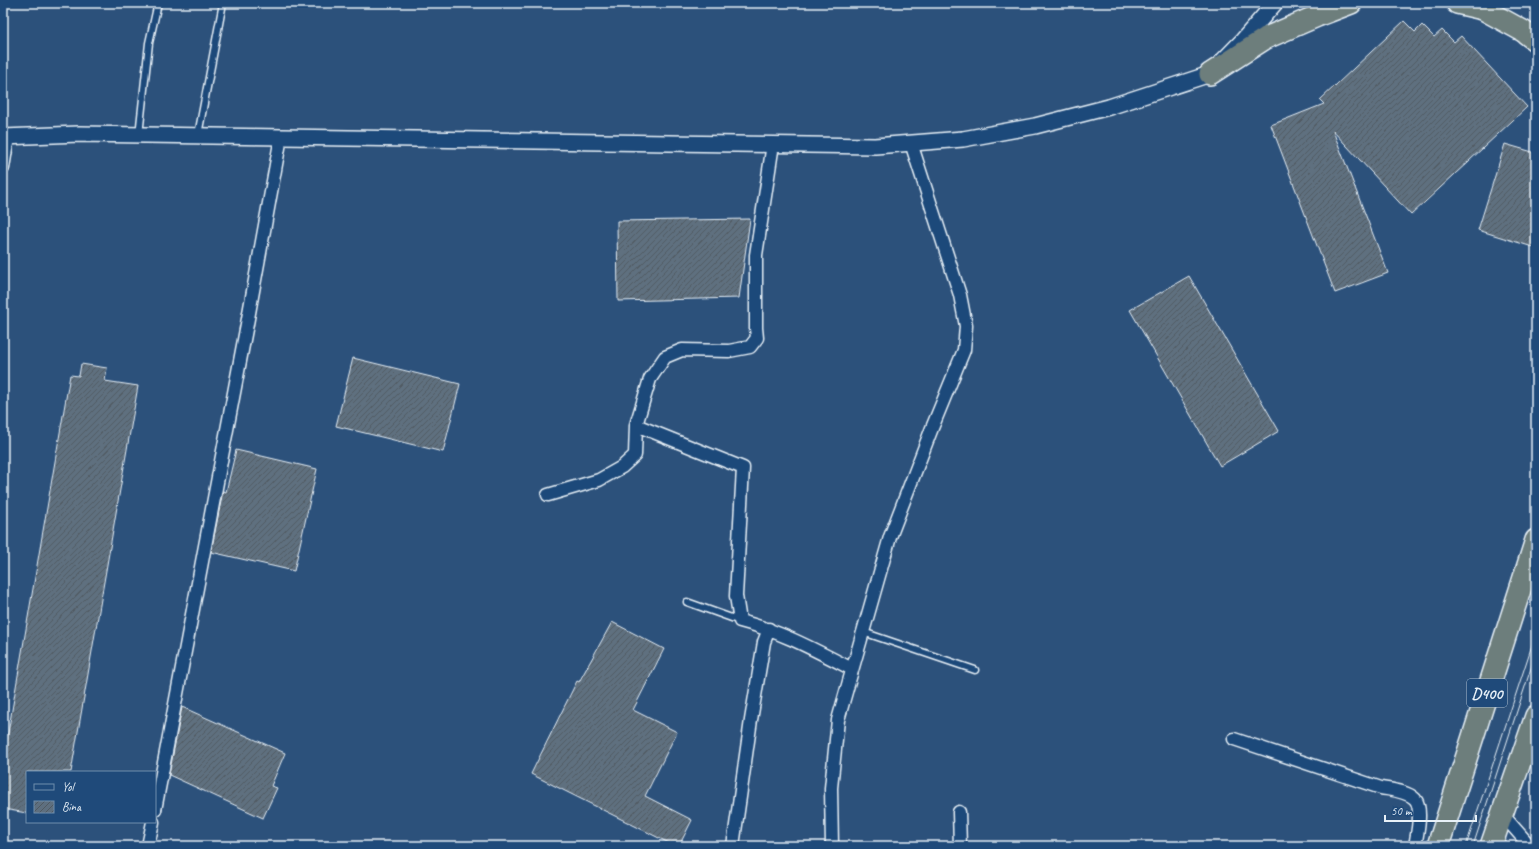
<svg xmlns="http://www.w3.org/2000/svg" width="1539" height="849" font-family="Caveat,sans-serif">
	<defs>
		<pattern id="building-hatch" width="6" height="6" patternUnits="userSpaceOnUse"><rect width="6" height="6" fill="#5e6f7f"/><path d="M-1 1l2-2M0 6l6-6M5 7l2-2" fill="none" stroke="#515a62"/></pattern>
	</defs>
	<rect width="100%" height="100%" fill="#2c517b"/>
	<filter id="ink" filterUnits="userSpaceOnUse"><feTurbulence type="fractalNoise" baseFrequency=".025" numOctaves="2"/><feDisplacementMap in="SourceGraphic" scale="8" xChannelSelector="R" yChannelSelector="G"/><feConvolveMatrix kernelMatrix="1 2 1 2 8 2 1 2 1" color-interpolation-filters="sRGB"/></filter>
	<g filter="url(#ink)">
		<!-- building -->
		<path fill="url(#building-hatch)" stroke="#e8f1f8" d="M1404 21 1415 32 1422 25 1434 37 1442 30 1454 42 1461 36 1527 107 1411 215 1333 131 1388 273 1335 293 1271 125 1324 104 1320 100Z
			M1505 144 1536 153V248L1478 230Z
			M750 219 739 298 618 301 617 221Z
			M1189 276 1279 431 1220 466 1130 310Z
			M353 358 460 384 443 452 336 426Z
			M81 364 107 368 105 381 138 386 71 772H27V813L3 809V762L70 375 79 376Z
			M236 450 317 469 294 571 211 552 223 491 226 492Z
			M612 622 664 649 633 710 677 732 645 796 692 820 679 846H675L531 774 577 681 579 682Z
			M182 707 285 753 271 786 277 788 263 818 169 775Z"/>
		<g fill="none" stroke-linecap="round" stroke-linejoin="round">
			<!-- service casing -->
			<g stroke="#e8f1f8" stroke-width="9">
				<path id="service" d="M139 135 149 43 158 3
					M198 135 223 3
					M687 602 740 621
					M863 632 975 670"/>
			</g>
			<!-- minor casing -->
			<g stroke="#e8f1f8" stroke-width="15">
				<path id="minor" d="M3 168 8 137
					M636 425 743 468 736 596 740 621C780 631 815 650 852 669
					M548 495 599 480 622 467 635 455 636 425 650 379 665 357 682 350 729 351 750 347 757 338 756 328V255L773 144
					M1234 739 1381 788C1392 790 1407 791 1415 799 1423 808 1417 835 1415 846
					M155 810 247 324 281 137
					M959 812 960 846
					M1502 814 1530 846
					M148 846 153 822
					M733 846 751 720 764 642 769 629
					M832 846 831 788 838 720 890 537 932 428 964 350 966 326 960 295 911 143"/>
			</g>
			<!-- tertiary casing -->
			<g stroke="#e8f1f8" stroke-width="18">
				<path id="tertiary" d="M3 137 79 134 875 146 963 139 1035 126 1109 107 1210 74 1243 40 1275 3"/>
			</g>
			<!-- trunk casing -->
			<g stroke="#e8f1f8" stroke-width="24">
				<path id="trunk" d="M1457 3 1483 9 1523 31 1536 41
					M1210 74 1266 38 1317 16 1351 3
					M1438 846 1536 540
					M1491 846 1536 716"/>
			</g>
			<!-- service -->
			<use href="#service" stroke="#1f4a7a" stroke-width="6"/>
			<!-- minor -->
			<use href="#minor" stroke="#1f4a7a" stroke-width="12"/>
			<!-- tertiary -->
			<use href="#tertiary" stroke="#1f4a7a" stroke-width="15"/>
			<!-- trunk -->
			<use href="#trunk" stroke="#6d7e7c" stroke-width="21"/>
			<!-- tram -->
			<path stroke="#e8f1f8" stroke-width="1" d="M1466 846 1536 633
				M1473 846 1536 653"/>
		</g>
	</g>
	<g text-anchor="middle" stroke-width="4" stroke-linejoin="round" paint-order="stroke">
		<!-- shield labels -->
		<rect fill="#1f4a7a" stroke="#acbfd2" stroke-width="1" x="1467" y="679" width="40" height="28" rx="3"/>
		<g font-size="16" font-weight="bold" fill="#e8f1f8">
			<text x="1487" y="699">D400</text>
		</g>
	</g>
	<!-- margin -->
	<rect width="1539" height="849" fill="none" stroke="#1f4a7a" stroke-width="16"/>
	<rect x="8" y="8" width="1523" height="833" fill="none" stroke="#e8f1f8" stroke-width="1.5" filter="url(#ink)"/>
	<!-- legend -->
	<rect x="26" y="771" width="130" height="52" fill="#1f4a7a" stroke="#6f8dac"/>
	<rect x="34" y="784" width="20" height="6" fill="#1f4a7a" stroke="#6f8dac"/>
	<text x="62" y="791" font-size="12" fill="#e8f1f8">Yol</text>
	<rect x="34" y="801" width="20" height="12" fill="url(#building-hatch)" stroke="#6f8dac"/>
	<text x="62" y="811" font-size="12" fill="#e8f1f8">Bina</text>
	<!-- scale -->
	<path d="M1385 815v6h91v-6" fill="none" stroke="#e8f1f8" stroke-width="2"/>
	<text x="1391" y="815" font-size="12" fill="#e8f1f8" stroke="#1f4a7a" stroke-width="3" paint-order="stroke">50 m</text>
</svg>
